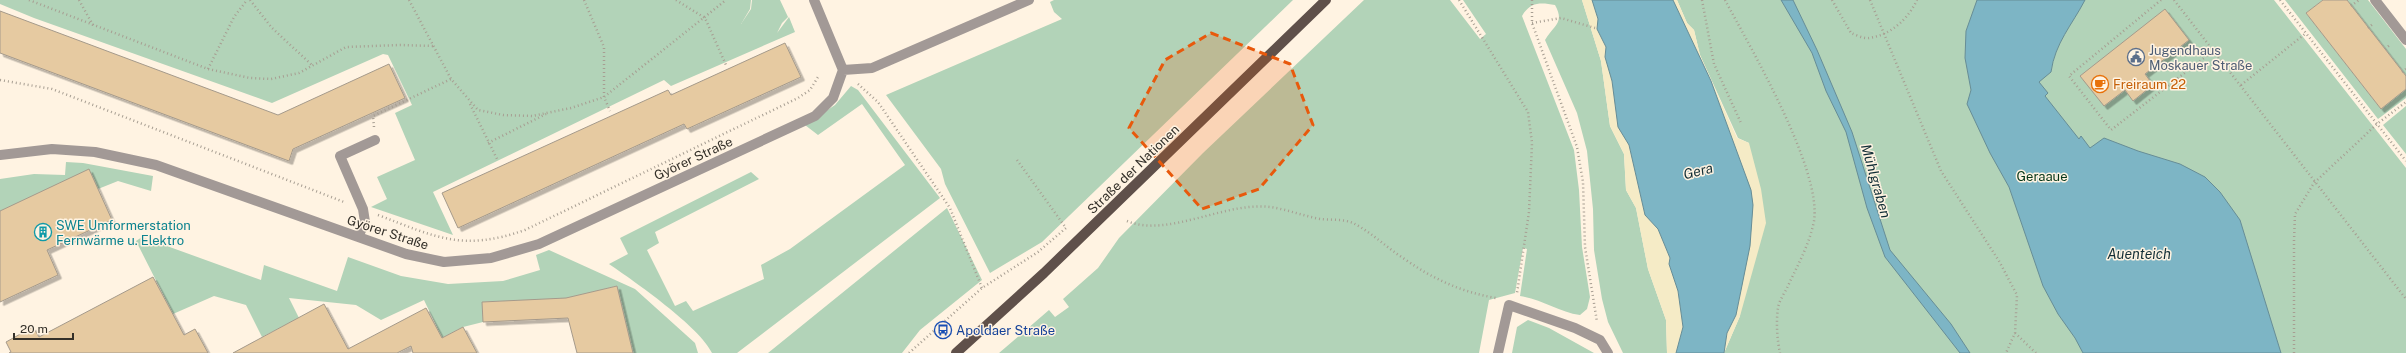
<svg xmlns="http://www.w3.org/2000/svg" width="2406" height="353" font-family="'Public Sans',sans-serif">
	<defs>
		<filter id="shadow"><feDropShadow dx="3.5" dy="3.5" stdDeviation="0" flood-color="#0004"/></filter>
	</defs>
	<rect width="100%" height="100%" fill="#fff3e2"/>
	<!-- green -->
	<path fill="#b2d3b8" d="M0 0H751L750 9 741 24 751 9 752 0H780L788 17 782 23 777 33 789 17 795 32 671 86 664 80 433 192 453 235 371 207 387 199 377 177 415 160 395 113 412 105 388 55 383 54 272 103 34 18 0 4Z
		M1054 0H1293L1042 242 990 273 945 184 941 169 886 95 1062 19 1054 12 1050 2Z
		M1364 0H1450L1480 39 1486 34 1463 0H1582L1601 61 1610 126 1624 154 1626 190 1636 208 1648 269 1666 320 1667 353H1623L1608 322 1602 299 1594 250 1593 209 1587 151 1577 113 1545 40C1554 25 1565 23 1555 5 1540 2 1530 2 1522 16L1574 150 1579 190 1582 247 1590 297 1587 309 1580 315C1559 312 1541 299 1520 296L1527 249 1523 248 1515 293 1489 300 1479 353H999L1049 310 1055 317 1069 307 1063 299 1098 268 1119 238 1203 153Z
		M1677 0H2274L2406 168V353H1724L1740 316 1749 143 1738 138 1700 55 1694 30 1687 23Z
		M2285 0H2323L2306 13 2381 109 2406 89V98L2378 119Z
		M2347 0H2368L2406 49V76Z
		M851 86 858 90 940 198 737 353H712C700 327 634 281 609 264L628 254 620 238 751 172 759 179 655 232 659 243 647 250 675 306 686 301 693 311 764 279 761 265 790 249 905 165 862 104 818 135 805 125 835 105Z
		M2406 106V154L2383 125Z
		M66 162 83 163 153 176 151 191 118 181 98 189 0 211V179L34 174 65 175Z
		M947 208 982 280 920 330 902 353H768Z
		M142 237 261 280 264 265 337 291 348 257 401 276 448 284 503 281 540 270 536 255 549 250 635 289 695 343 698 353H633L617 286 564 299 483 302V322L463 327 442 338 424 300 381 320 356 305 289 298 299 318 262 337 246 305 214 296 173 314 136 241Z
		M1528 320 1549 328 1594 353H1512L1517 327Z"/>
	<!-- sand -->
	<path fill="#f5ebc6" d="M1582 0H1592L1598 19 1597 29 1606 47 1605 57 1611 76 1621 132 1629 145 1645 215 1658 229 1670 258 1669 264 1678 291 1683 327 1676 353H1667L1666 320 1648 269 1636 208 1626 190 1624 154 1610 126 1601 61Z
		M1673 0H1677L1687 23 1694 30 1700 55 1737 138 1749 143 1761 189 1766 223 1740 316 1724 353 1727 333 1736 315 1750 246 1753 205 1751 190 1711 81Z"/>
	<!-- water -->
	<path fill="#7db5c5" stroke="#678d96" d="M1592 0H1673L1711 81 1751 190 1753 205 1750 246 1736 315 1727 333 1724 353H1676L1683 327 1678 291 1669 264 1670 258 1658 229 1645 215 1629 145 1618 127 1612 81 1605 57 1606 47 1597 29 1598 19Z
		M1781 0H1793L1817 50 1852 132 1890 250 1951 324 1970 353H1960L1885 257 1867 208 1846 132 1826 91 1812 53Z
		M1977 0H2085C2072 25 2055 43 2051 72L2039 82 2048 93 2045 96 2079 139 2081 136 2090 148 2104 138 2138 151 2180 164 2205 177 2220 192 2240 220 2281 353H2083L2075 338 2058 314 2043 286 2009 187 1990 153 1967 104 1971 90 1965 58 1966 31Z"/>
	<!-- building -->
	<path fill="#e6caa1" stroke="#a59a8b" filter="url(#shadow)" d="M2323 0H2347L2406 76V89L2381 109 2306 13Z
		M2165 9 2189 40 2145 74 2153 85 2133 101 2125 90 2104 106 2080 76Z
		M0 11 278 115 389 64 405 98 293 149 289 161 0 53Z
		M785 43 801 77 687 129 684 124 458 228 442 193 668 90 671 95Z
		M89 169 112 220 47 250 58 275 0 302V211Z
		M153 277 184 335 195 329 208 353H9L11 352 6 342 33 327 39 337Z
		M617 286 633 353H577L568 318 483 322 482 302 566 298Z
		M324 304 348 349 426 308 442 338 463 327 477 353H413L411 346 397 353H233Z"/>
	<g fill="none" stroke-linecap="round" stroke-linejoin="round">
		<!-- path -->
		<path stroke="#a79e92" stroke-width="2.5" stroke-dasharray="1 3" stroke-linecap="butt" d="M29 0 208 69 250 78 271 79 299 73 346 47 400 45 433 46
			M79 0 94 27
			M250 0 272 28 313 66
			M409 0 451 79 478 110 503 115 532 116 571 108 604 97 726 0
			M584 0 604 47V97L610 111
			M676 0 705 18 726 65
			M1459 0 1528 112 1532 143 1529 212 1517 293
			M1532 0V23L1577 147 1583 182 1585 247 1597 322
			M1702 0 1714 64 1741 123
			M1725 0C1750 47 1822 169 1814 221 1809 246 1797 266 1787 288 1784 294 1779 301 1778 308 1776 321 1777 340 1780 353
			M1832 0 1851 33C1856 35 1864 39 1869 38 1891 35 1908 19 1917 0
			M1870 0 1941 171 1999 261 2017 295 2015 333 2006 353
			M2161 0 2069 76 2111 130 2213 51
			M2174 0 2406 299
			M2280 0 2406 161
			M2351 6 2359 0
			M1532 23 1561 18 1595 28
			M2368 28 2374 23
			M2385 49 2391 44
			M208 69 234 17 247 0
			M2402 72 2406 69
			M0 80 52 89 344 202
			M858 84 878 102 950 208 982 288
			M2241 85 2306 33
			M470 104 498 161
			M374 127 373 116 451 79
			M488 143 546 114
			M378 215C436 237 462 252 525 230L798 98 810 90 818 77
			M1127 221C1169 239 1230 198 1276 208 1291 211 1305 216 1320 219 1330 220 1344 219 1353 223 1371 232 1386 247 1403 258 1433 279 1461 292 1496 298
			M2015 333 2036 353
			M909 353 982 288 1038 252 1066 228 1017 160
			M2294 353V241L2295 214 2314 183 2377 124 2406 102"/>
		<!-- minor -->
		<path stroke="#a29996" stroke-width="10" d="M2375 0 2406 40
			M843 70 872 68 1029 0
			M0 155 52 149 95 152 156 165 406 254 444 262 491 258 539 244 815 116 833 98 843 70 814 0
			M358 237 365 222 363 209 340 156 375 140
			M1498 353 1509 305 1575 328 1600 340 1608 353"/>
		<!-- major -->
		<path stroke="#5f504a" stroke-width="10" d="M956 353 1044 273 1326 0"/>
	</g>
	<!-- marked area -->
	<path fill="#e8590c" fill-opacity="0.2" stroke="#e8590c" stroke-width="3" stroke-dasharray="8 5" stroke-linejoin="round" d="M1211 33 1290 64 1313 125 1259 189 1202 209 1129 128 1165 60Z"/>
	<!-- icons -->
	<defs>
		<g id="civic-ring" transform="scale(0.9)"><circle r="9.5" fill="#fff3e2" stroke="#5c6f8a" stroke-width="1.5"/><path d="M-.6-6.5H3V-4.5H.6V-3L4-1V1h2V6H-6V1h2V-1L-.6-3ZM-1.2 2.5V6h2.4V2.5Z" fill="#5c6f8a"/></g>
		<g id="cafe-ring" transform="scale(0.9)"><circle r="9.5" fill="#fff3e2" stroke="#e8710a" stroke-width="1.5"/><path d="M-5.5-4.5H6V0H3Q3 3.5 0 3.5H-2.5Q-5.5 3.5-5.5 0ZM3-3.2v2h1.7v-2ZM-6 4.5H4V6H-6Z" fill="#e8710a"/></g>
		<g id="building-ring" transform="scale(0.9)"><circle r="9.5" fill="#fff3e2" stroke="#0f9aa8" stroke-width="1.5"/><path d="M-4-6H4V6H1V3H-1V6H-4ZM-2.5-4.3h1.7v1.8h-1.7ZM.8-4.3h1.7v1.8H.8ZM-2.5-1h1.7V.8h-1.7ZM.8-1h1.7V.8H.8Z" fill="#0f9aa8"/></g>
		<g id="bus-ring" transform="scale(0.9)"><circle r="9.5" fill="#fff3e2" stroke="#1a4fb4" stroke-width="1.5"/><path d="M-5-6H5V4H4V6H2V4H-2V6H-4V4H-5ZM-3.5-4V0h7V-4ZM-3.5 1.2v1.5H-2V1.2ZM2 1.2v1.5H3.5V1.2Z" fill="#1a4fb4"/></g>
	</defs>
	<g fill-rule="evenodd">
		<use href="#civic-ring" x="2136" y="57"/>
		<use href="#cafe-ring" x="2100" y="84"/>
		<use href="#building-ring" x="43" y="232"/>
		<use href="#bus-ring" x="943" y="330"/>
	</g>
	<g text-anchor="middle" stroke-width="3" stroke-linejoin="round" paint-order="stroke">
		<!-- service labels -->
		<g font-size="13" fill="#4e5e75" stroke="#fff3e2" text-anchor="start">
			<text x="2149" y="55">Jugendhaus<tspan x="2149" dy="15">Moskauer Straße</tspan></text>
		</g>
		<!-- food labels -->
		<g font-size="13" fill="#c56008" stroke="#fff3e2" text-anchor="start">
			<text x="2113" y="89">Freiraum 22</text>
		</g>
		<!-- street labels -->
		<g font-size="13" fill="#343029" stroke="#fff3e2">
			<text transform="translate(693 158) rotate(-25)" y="5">Györer Straße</text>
			<text transform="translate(1133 169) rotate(-44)" y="5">Straße der Nationen</text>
			<text transform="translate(388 232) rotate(18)" y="5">Györer Straße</text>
		</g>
		<!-- park labels -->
		<g font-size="13" fill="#053618" stroke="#fff3e2">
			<text x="2042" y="181">Geraaue</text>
		</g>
		<!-- culture labels -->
		<g font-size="13" fill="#0d838f" stroke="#fff3e2" text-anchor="start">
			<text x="56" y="230">SWE Umformerstation<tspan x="56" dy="15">Fernwärme u. Elektro</tspan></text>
		</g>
		<!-- transit labels -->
		<g font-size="13" fill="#164399" stroke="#fff3e2" text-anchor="start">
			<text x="956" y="335">Apoldaer Straße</text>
		</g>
		<!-- water labels -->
		<g font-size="14" font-style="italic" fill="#112e36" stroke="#fff3e2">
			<text transform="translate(1698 171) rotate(-14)" y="5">Gera</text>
			<text transform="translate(1876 181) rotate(74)" y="5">Mühlgraben</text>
			<text x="2139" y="259">Auenteich</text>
		</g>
	</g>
	<!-- scale -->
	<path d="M14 333v6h59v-6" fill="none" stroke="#343029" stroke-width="2"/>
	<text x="20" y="333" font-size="12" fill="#343029" stroke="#fff3e2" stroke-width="3" paint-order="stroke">20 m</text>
</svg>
